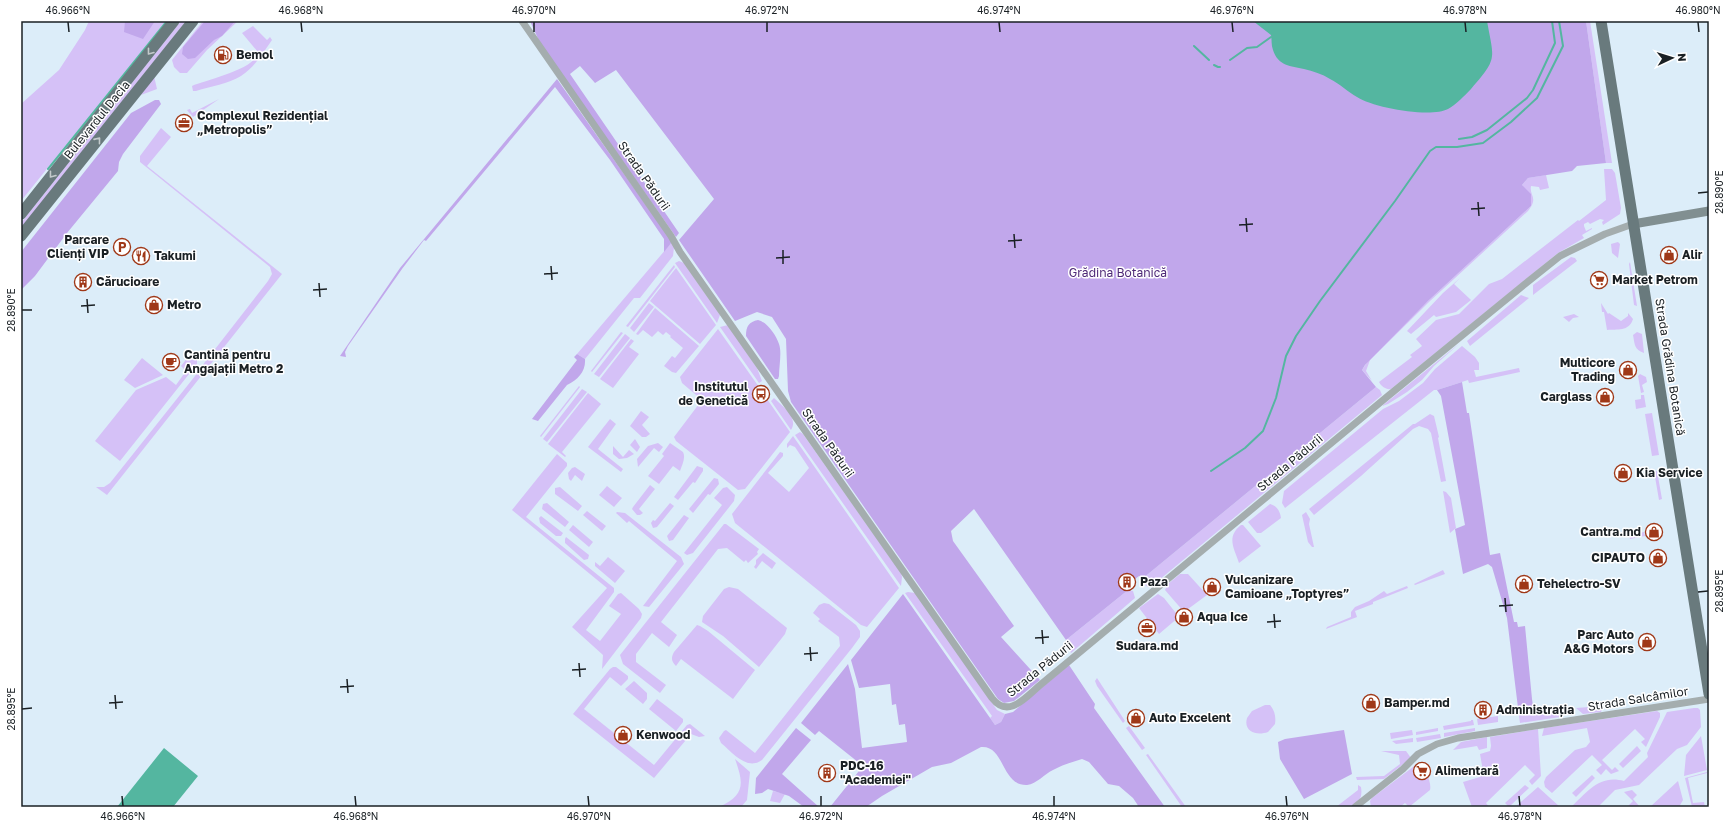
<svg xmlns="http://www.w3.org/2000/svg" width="1730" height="828" font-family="'Golos Text',sans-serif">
	<rect width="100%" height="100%" fill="#dcedf9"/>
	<!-- green -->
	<path fill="#d5c1f7" d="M89 21H166L21 201V104L59 70 85 30Z
		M181 21H186L21 229V223Z
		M203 21H238L207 50 187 73H180L174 67 172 60Z
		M1586 21H1590L1612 163H1606Z
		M253 26 267 40 270 37 272 40C263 53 254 68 241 76 228 84 211 86 196 91H193L192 86C206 80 257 69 258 52L242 33Z
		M154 76 157 89 141 95Z
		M219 99 193 117 187 110 190 109 192 113Z
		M161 128 171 137 147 166 282 274 107 495 96 487H104L110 483 199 371 205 362 268 281 272 274 270 267 140 162V156Z
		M1604 169H1612L1615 173 1621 208 1620 214 1603 225 1602 222 1604 220 1600 219 1590 224 1588 222 1584 224V226L1586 231 1592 228V229L1582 235 1584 238 1558 253 1391 389C1386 390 1381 386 1379 382L1412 357 1410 355 1422 346 1416 339 1436 320 1459 314 1489 284 1502 279 1511 272 1578 220 1579 221 1606 200Z
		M1546 175 1549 188 1540 190 1539 187 1531 186C1529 196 1539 197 1528 211L1430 301 1370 360 1366 371 1372 381 1362 370 1370 358 1428 301 1531 206 1522 185 1528 178Z
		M672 242 674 247 673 256 640 298H634L585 359 577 354Z
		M1618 242 1620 244 1618 258 1612 253 1611 244Z
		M1571 257 1575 258 1577 261 1533 295V285Z
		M679 261 684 263 720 315 717 323 675 263Z
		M1630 262 1637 306 1634 305 1629 264Z
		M674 265 675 267 628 327 626 326Z
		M676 268 716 325 700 344 650 301Z
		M1460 278 1454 284 1471 300 1456 312 1436 317 1434 315 1411 334 1407 331 1443 293Z
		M1521 295 1529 298 1470 346 1467 341Z
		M649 303 654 307 634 332 630 328Z
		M1601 303 1608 314 1609 313 1621 321 1628 316V313L1633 319C1629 332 1617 329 1607 330L1604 312H1602Z
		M655 308 699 346 676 373 672 372 664 366 672 356 675 358 683 348 670 337 671 336 666 332 663 335 658 331 652 337 643 330 638 335 636 334Z
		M1574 314 1579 317 1573 318 1569 322 1563 317Z
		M728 325 757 368 762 381 759 383 720 327Z
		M718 329 759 387 754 390 762 402 767 399 790 432 745 489 738 490 676 441 674 437 702 400 682 383 680 377Z
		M621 332 623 333 592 372 591 371Z
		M1637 332 1642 334 1644 353C1634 349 1635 345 1633 335Z
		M625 334 630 338 599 377 594 374Z
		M631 339 634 341 629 347 639 354 613 388 600 379Z
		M1460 343 1434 366 1422 380 1407 392 1388 404 1382 406Z
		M1462 346 1475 357 1479 363V370H1474L1476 377 1519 368 1520 372 1469 383 1468 380 1437 390H1434L1285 508 1282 503 1284 491 1383 409 1399 401 1423 383 1435 369Z
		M192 352 197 357V364L120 461 95 441 136 390 166 377 176 385 186 371 181 366Z
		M142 358 163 375 135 388 124 380Z
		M1640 374 1646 377 1647 382 1642 385 1644 392 1641 393 1638 376Z
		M579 386 580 387 541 437 540 436Z
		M1376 387 1380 390 1382 395 1153 585 1148 587 1145 585 1142 579Z
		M582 389 587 392 547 442 543 439Z
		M588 393 601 404 562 452 566 456 565 457 548 444Z
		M1641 395H1644L1646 407 1636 409 1635 400 1641 399Z
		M774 398C782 406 799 417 791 430L771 401Z
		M641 411 649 417 642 425 650 434 646 437H642L630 426Z
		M1652 413 1659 455 1652 456 1645 414Z
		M1430 414 1434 416 1439 437 1438 438 1446 481 1441 482 1431 433 1428 429 1419 426 1413 429 1361 476 1314 515 1309 509 1413 424H1415Z
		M610 419 616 424 598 449 623 469 621 472 588 447Z
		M800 432 803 434 901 573 902 577 901 586 795 435Z
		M793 436 899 588 867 627 861 625 735 523 732 514 780 452 783 453V456L768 473 789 492 809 468 795 447 790 445 787 448V444Z
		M635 439 640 447 637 452 630 445Z
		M658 443 663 447 659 452 654 448 638 467 637 459 648 446Z
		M670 443 683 452C686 458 682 465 680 471L673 466 659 484 648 476 664 456 662 454Z
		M613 446 623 457 629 450 634 454 627 458 619 459 613 454Z
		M557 454 567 463V466L526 517 614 588V592L586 630 600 641 621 614 609 606 618 594 621 593 639 609 642 614 641 618 602 669 603 655 572 627 607 588 512 510Z
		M697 466 703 468V471L695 483 693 482 678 500 674 497Z
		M575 467 585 474 582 481 575 475 571 481 569 479 568 473 572 468Z
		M1654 471H1657L1662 499 1659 500Z
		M714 478 718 479 719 484 710 495 708 494 693 513 689 509Z
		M650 485 655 489 639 509 643 513 640 515H637L632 509 633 507Z
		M607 486 622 498 614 507 599 495Z
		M560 487 582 506 578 511 555 494V488Z
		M727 487 735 495 734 501 693 553 687 555 684 553 722 505 714 498 723 488Z
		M1443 491 1446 492 1451 498 1456 528 1450 533Z
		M547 503 569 522 565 527 542 509 543 504Z
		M670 503 674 506 657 527 653 528 651 523 653 520 655 521Z
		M1270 504C1277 506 1280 511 1281 518L1261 533H1257L1248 522Z
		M587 511 606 526 602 531 583 515Z
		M617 512 625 513 681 557 684 564 649 607 643 606 677 561 629 521 627 523 616 513Z
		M1306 512 1310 519 1309 524 1314 547H1312L1308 542 1302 515Z
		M684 515 689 518 673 540 669 541 667 536Z
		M541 516 563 533 561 536H556L540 523 539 518Z
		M724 524H726L759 549 757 552 758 554 748 563 746 560 744 562 727 548 718 549 661 622 677 635 669 647 652 633 636 654V662L666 685 660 693 623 664 620 655Z
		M573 525 593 542 589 547 569 530Z
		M1241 525H1243L1261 546 1239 563C1234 548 1226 537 1241 525Z
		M1644 532 1645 536 1630 539 1629 535Z
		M566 537 589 555 588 559 584 560 565 543V539Z
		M763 553 776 563 772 569 762 561 756 569 754 567 756 564V560Z
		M608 557 625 571 615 583 595 566V562L600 566Z
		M1443 570 1445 574 1415 585 1414 584Z
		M1180 574H1188L1207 595 1184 612 1165 590 1168 584Z
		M1407 586 1408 588 1373 602V604L1355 611 1357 617 1326 629 1327 627 1351 617V612L1355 607 1369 601 1384 591 1387 594Z
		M729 587 738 589 787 628 785 634 759 667 723 636 702 622 703 616 724 589Z
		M1128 590 1133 591 1135 598 1071 653 1069 649V644L1066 640Z
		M908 592 915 593 997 710 1005 714 1001 722 995 725 990 718 992 716 905 593Z
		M1158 594 1164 598 1179 617 1159 634 1139 608Z
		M824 603 829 604 856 625 860 631V637L852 648 762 760C747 771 733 753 721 743L719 738 724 731 726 730 755 753 840 646 839 637 818 621 820 619 813 613 819 605Z
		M697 625 700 626 708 631 755 670 733 699 681 659 676 666C671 661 671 658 674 652Z
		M613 667H616L628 676V679L621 686 610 677 584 709 654 765 687 725 690 724 705 736 699 737 691 734 654 778 573 714 610 669Z
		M1097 678 1125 721 1123 723 1097 686 1095 681Z
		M634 681 647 693V699L643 704 625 689Z
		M657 699 683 719V722L676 731 649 709Z
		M1265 705H1270C1275 711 1276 717 1275 724L1268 732C1257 736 1243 732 1247 718L1252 711Z
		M1603 706 1601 712 1583 714 1576 708Z
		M1694 708H1698L1700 710 1701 727 1687 745 1677 749 1639 785 1615 790 1598 807H1571C1587 792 1600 774 1624 781L1648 757 1647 753 1667 712Z
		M1562 709 1560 717 1520 723 1519 716Z
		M1657 711 1660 713V717L1646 747 1641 742 1645 739 1635 729 1602 760 1612 770 1615 767 1619 771 1611 774 1606 769 1601 775 1596 770 1602 765 1592 755 1552 793 1545 787 1544 782 1546 777 1575 750 1586 747 1590 742 1587 728 1542 736 1544 728Z
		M1498 716V722L1478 725 1477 719Z
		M1471 720H1473L1474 725 1444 730 1443 726 1471 721Z
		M1129 726 1145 748 1142 750 1126 728Z
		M1438 728V731L1416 735V732Z
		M1475 728V731L1444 737V733Z
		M1538 729 1541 776 1532 785 1529 781 1535 775 1525 765 1486 803 1489 807H1472L1463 782 1480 777 1483 771 1480 754 1490 751 1491 746 1490 737Z
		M1412 730 1413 735 1391 739 1390 733Z
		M1440 734 1441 738 1417 742 1416 738Z
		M1701 736 1707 770 1684 776 1686 755Z
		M1487 737V748L1479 750 1477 746 1453 750 1461 742Z
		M1413 738V742L1396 744 1392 741Z
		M1637 746 1641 751 1623 768 1619 764Z
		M1381 751H1406L1411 758 1384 779 1357 780 1356 777 1384 776 1400 764 1399 755Z
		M1148 754 1186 807H1182L1146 755Z
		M735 759 750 772 747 800 741 807H719C745 795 744 784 735 759Z
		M1417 764C1425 767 1432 782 1430 790L1409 807 1405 803 1400 807H1371L1370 801 1372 798Z
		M1707 772V773L1688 778 1693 803 1704 802 1705 807H1692L1685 778Z
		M1592 775 1595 778 1576 797 1572 793Z
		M1678 781 1683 800 1679 807H1650Z
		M1358 785 1361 787C1364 806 1350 807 1336 807L1358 790Z
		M1525 785 1529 788 1509 807 1505 803Z
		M1538 787 1560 807H1515Z
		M1632 790 1637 795 1633 799 1640 807H1627L1633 801 1624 792Z
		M773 791 785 794 780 803 770 801Z"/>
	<!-- forest -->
	<path fill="#c1a7eb" d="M125 21H155L143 39 124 32Z
		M205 21H235L222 36 214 40 195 58 188 59 182 54 183 47Z
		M530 21H1586L1606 163 1577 166 1572 171 1528 178 1522 185 1531 194V206L1428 301 1365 365 1362 370 1376 387 1142 579 1139 576 1126 586 1128 590 1066 640 974 509 951 531 953 541 1014 626 1001 637 1040 680 1014 701 1004 703 998 699 791 402 788 391 786 339 772 317 757 312 735 321 679 240 714 199 616 70 595 83 580 66 570 74 679 233 676 237 541 45Z
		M557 79 672 242 664 252V239L610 160 555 87 426 241 424 240 402 269 348 346 345 352 346 357 340 356 400 268Z
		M155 100H159L161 104 123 154 119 162 118 171 67 233 35 276 21 290V252L131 113Z
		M758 320C767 322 776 335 779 344 782 352 779 367 779 376L778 379H775L746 336C746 326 749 322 758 320Z
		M577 354 585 359C586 371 578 380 567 385L538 421 532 419 577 360 574 357Z
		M1462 382 1467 413H1469L1490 555 1500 553 1514 622H1517L1518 627 1525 626 1532 699 1533 706 1541 712 1519 716 1507 618 1492 567 1488 564 1463 574 1455 529 1465 525 1441 396 1437 390Z
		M903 594 995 725 1001 722 1005 714 1013 712 1020 706 1069 665 1095 704 1094 708 1165 807H1139L1133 798 1119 786 1108 784 1089 762 1082 759C1072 762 1062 765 1053 770 1044 774 1037 784 1027 785 1001 786 1005 745 981 747L951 763 932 767 882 796 866 807H830L863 766 819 731 815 735 801 723 848 664 855 689 862 748 907 742 905 724 899 725 896 704 892 705 890 684 859 688 851 660Z
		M796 728 811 740 782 774 819 807H804L789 796 768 789 762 793 755 794 756 778Z
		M1344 730 1352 774 1304 799 1280 759 1278 742 1285 739Z"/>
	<!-- water -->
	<path fill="#54b6a0" d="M1253 21H1487C1494 60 1498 58 1471 89 1464 96 1457 104 1448 109 1431 118 1374 108 1357 97 1348 92 1340 84 1330 79 1322 74 1313 71 1304 69 1291 66 1278 66 1273 50 1271 45 1272 40 1271 35Z
		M164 748 198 776 173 807H117Z"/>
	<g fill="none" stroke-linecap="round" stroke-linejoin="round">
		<!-- stream -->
		<path stroke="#54b6a0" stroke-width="2" d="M1194 46 1209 60
			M1230 60 1247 48 1257 47 1271 37
			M1214 65 1218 67H1220
			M1459 139 1472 137 1487 130 1527 98 1533 90 1555 43 1552 21
			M48 169 167 21
			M1211 471 1245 448 1263 431 1276 398 1286 356 1296 336 1320 301 1395 201 1430 151 1436 147H1457L1483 143 1511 122 1537 98 1563 46 1559 21"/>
		<!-- minor -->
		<path stroke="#a4adae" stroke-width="7" d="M522 21 671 236 680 252 992 698C1008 719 1025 698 1039 686L1388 396 1525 284 1560 256 1572 250 1605 234 1633 224
			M1355 807 1403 769 1418 754 1437 744 1458 738 1709 699"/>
		<!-- secondary -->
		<path stroke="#818f91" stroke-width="9" d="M1633 224 1709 211"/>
		<!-- primary -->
		<path stroke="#697a7d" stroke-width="11" d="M1601 21 1709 694
			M21 214 174 21
			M21 236 193 21"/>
	</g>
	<!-- one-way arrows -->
	<defs><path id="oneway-chevron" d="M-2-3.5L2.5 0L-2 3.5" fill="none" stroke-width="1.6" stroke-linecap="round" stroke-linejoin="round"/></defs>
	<g stroke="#c3cacb">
		<use href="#oneway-chevron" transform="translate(150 52) rotate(128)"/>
		<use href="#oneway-chevron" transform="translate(98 140) rotate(-51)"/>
		<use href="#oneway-chevron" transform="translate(52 175) rotate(128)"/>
	</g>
	<!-- ticks -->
	<path fill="none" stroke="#1a2024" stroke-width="1.5" d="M68 22 69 32M301 22 302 32M534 22V32M767 22V32M999 22 1000 32M1232 22 1233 32M1465 22 1466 32M1698 22 1699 32M1698 193 1708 192M1478 202 1479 216M1471 209 1485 208M1246 218 1247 232M1239 225 1253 224M1014 234 1015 248M1008 241 1022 240M783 250V264M776 258 790 257M551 266 552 280M544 274 558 273M319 283 320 297M313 290 327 289M87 299 88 313M81 306 95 305M22 310H32M1698 592 1708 591M1505 598 1506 612M1499 606 1513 605M1274 614 1275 628M1267 622 1281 621M1042 630 1043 644M1035 638 1049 637M810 647 811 661M804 654 818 653M579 663 580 677M572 670 586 669M347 679 348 693M340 687 354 686M115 695 116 709M109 703 123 702M22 709 32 708M122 796 123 806M355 796 356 806M588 796 589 806M821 796V806M1054 796V806M1286 796 1287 806M1519 796 1520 806"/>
	<!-- icons -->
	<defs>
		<g id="fuel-ring" transform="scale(0.9)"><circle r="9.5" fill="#fff" stroke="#9f3818" stroke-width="1.5"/><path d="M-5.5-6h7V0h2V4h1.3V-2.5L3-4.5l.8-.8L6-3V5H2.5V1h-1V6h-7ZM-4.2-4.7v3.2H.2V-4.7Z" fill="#9f3818"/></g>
		<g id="office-ring" transform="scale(0.9)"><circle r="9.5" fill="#fff" stroke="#9f3818" stroke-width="1.5"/><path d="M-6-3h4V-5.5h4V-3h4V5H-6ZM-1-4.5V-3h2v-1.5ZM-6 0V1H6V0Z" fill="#9f3818"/></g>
		<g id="parking-ring" transform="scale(0.9)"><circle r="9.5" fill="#fff" stroke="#9f3818" stroke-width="1.5"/><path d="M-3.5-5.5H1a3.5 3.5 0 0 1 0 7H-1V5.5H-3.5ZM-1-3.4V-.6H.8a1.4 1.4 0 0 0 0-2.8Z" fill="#9f3818"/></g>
		<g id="shop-ring" transform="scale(0.9)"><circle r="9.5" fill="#fff" stroke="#9f3818" stroke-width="1.5"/><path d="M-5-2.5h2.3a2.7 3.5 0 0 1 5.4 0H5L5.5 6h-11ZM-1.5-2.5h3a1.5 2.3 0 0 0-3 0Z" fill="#9f3818"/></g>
		<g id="restaurant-ring" transform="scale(0.9)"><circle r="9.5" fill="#fff" stroke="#9f3818" stroke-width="1.5"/><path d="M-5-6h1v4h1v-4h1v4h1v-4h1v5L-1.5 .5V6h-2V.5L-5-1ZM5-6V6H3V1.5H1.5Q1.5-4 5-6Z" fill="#9f3818"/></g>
		<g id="supermarket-ring" transform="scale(0.9)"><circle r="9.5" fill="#fff" stroke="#9f3818" stroke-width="1.5"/><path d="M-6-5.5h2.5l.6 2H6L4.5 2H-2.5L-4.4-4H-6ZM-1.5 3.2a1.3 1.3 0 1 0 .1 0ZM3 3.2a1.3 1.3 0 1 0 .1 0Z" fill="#9f3818"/></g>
		<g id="building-ring" transform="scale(0.9)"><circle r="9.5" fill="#fff" stroke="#9f3818" stroke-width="1.5"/><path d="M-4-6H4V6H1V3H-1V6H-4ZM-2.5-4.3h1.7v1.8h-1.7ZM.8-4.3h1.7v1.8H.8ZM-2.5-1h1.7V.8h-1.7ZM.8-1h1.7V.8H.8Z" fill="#9f3818"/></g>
		<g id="cafe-ring" transform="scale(0.9)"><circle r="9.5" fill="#fff" stroke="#9f3818" stroke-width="1.5"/><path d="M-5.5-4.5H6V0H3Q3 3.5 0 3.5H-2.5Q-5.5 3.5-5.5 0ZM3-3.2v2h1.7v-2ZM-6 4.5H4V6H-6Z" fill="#9f3818"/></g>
		<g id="bus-ring" transform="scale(0.9)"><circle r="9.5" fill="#fff" stroke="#9f3818" stroke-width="1.5"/><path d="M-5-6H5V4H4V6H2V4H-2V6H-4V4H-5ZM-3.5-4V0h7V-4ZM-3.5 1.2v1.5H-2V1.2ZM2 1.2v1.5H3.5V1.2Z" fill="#9f3818"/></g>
	</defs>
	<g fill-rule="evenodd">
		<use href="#fuel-ring" x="223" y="55"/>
		<use href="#office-ring" x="184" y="123"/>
		<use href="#parking-ring" x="122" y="247"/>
		<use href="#shop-ring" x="1669" y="255"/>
		<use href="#restaurant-ring" x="141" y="256"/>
		<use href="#supermarket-ring" x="1599" y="280"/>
		<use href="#building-ring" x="83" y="282"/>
		<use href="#shop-ring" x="154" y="305"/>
		<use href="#cafe-ring" x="171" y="362"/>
		<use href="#shop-ring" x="1628" y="370"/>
		<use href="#bus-ring" x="761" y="394"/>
		<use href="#shop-ring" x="1605" y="397"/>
		<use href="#shop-ring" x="1623" y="473"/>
		<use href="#shop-ring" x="1654" y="532"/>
		<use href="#shop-ring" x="1658" y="558"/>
		<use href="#building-ring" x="1127" y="582"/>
		<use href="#shop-ring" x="1524" y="584"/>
		<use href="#shop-ring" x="1212" y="587"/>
		<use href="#shop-ring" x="1184" y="617"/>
		<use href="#office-ring" x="1147" y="628"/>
		<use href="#shop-ring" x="1647" y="642"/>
		<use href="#shop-ring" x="1371" y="703"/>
		<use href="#building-ring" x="1483" y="710"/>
		<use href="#shop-ring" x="1136" y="718"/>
		<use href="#shop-ring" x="623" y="735"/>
		<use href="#supermarket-ring" x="1422" y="771"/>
		<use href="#building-ring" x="827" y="773"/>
	</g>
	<g text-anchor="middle" stroke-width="3" stroke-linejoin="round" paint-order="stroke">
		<!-- poi labels -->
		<g font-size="12" font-weight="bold" fill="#1a2024" stroke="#fff" text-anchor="start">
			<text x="236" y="59">Bemol</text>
			<text x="197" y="120">Complexul Rezidențial<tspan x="197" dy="14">„Metropolis”</tspan></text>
			<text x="109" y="244" text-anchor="end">Parcare<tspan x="109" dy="14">Clienți VIP</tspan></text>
			<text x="1682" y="259">Alir</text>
			<text x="154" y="260">Takumi</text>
			<text x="1612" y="284">Market Petrom</text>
			<text x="96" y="286">Cărucioare</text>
			<text x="167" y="309">Metro</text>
			<text x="184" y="359">Cantină pentru<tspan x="184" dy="14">Angajații Metro 2</tspan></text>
			<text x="1615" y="367" text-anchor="end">Multicore<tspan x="1615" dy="14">Trading</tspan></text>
			<text x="748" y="391" text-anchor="end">Institutul<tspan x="748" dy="14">de Genetică</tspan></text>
			<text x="1592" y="401" text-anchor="end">Carglass</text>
			<text x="1636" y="477">Kia Service</text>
			<text x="1641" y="536" text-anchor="end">Cantra.md</text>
			<text x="1645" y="562" text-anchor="end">CIPAUTO</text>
			<text x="1225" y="584">Vulcanizare<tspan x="1225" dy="14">Camioane „Toptyres”</tspan></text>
			<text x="1140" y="586">Paza</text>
			<text x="1537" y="588">Tehelectro-SV</text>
			<text x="1197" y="621">Aqua Ice</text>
			<text x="1634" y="639" text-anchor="end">Parc Auto<tspan x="1634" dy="14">A&amp;G Motors</tspan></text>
			<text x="1147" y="650" text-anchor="middle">Sudara.md</text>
			<text x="1384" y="707">Bamper.md</text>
			<text x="1496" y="714">Administrația</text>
			<text x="1149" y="722">Auto Excelent</text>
			<text x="636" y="739">Kenwood</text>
			<text x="840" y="770">PDC-16<tspan x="840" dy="14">"Academiei"</tspan></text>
			<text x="1435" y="775">Alimentară</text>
		</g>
		<!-- street labels -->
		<g font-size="12" fill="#1a2024" stroke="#fff">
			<text transform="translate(97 120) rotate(-51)" y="4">Bulevardul Dacia</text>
			<text transform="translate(644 176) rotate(55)" y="4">Strada Pădurii</text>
			<text transform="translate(1670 367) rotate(81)" y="4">Strada Grădina Botanică</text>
			<text transform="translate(828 443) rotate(55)" y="4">Strada Pădurii</text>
			<text transform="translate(1290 463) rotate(-40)" y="4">Strada Pădurii</text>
			<text transform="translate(1040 669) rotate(-39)" y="4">Strada Pădurii</text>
			<text transform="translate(1638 699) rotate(-9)" y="4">Strada Salcâmilor</text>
		</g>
		<!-- park labels -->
		<g font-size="12" fill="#4e2977" stroke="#fff">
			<text x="1118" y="277">Grădina Botanică</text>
		</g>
	</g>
	<!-- border -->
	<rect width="1730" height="828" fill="none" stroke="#ffffff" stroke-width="44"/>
	<!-- north arrow -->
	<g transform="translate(1672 58) rotate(86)" stroke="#ffffff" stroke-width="3" paint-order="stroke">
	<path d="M0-3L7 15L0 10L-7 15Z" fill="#1a2024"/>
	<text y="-6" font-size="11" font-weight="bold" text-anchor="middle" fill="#1a2024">N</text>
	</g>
	<rect x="22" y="22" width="1686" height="784" fill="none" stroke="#1a2024" stroke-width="1.5"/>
	<g font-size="10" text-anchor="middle" fill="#1a2024">
		<text x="68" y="14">46.966°N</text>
		<text x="301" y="14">46.968°N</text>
		<text x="534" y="14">46.970°N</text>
		<text x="767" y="14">46.972°N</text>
		<text x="999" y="14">46.974°N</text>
		<text x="1232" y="14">46.976°N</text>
		<text x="1465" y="14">46.978°N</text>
		<text x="1698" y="14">46.980°N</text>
		<text transform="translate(1719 192) rotate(-90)" y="4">28.890°E</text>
		<text transform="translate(11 310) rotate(-90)" y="4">28.890°E</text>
		<text transform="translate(1719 591) rotate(-90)" y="4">28.895°E</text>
		<text transform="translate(11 709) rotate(-90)" y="4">28.895°E</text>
		<text x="123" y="820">46.966°N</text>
		<text x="356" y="820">46.968°N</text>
		<text x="589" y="820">46.970°N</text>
		<text x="821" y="820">46.972°N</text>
		<text x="1054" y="820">46.974°N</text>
		<text x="1287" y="820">46.976°N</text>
		<text x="1520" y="820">46.978°N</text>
	</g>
</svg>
